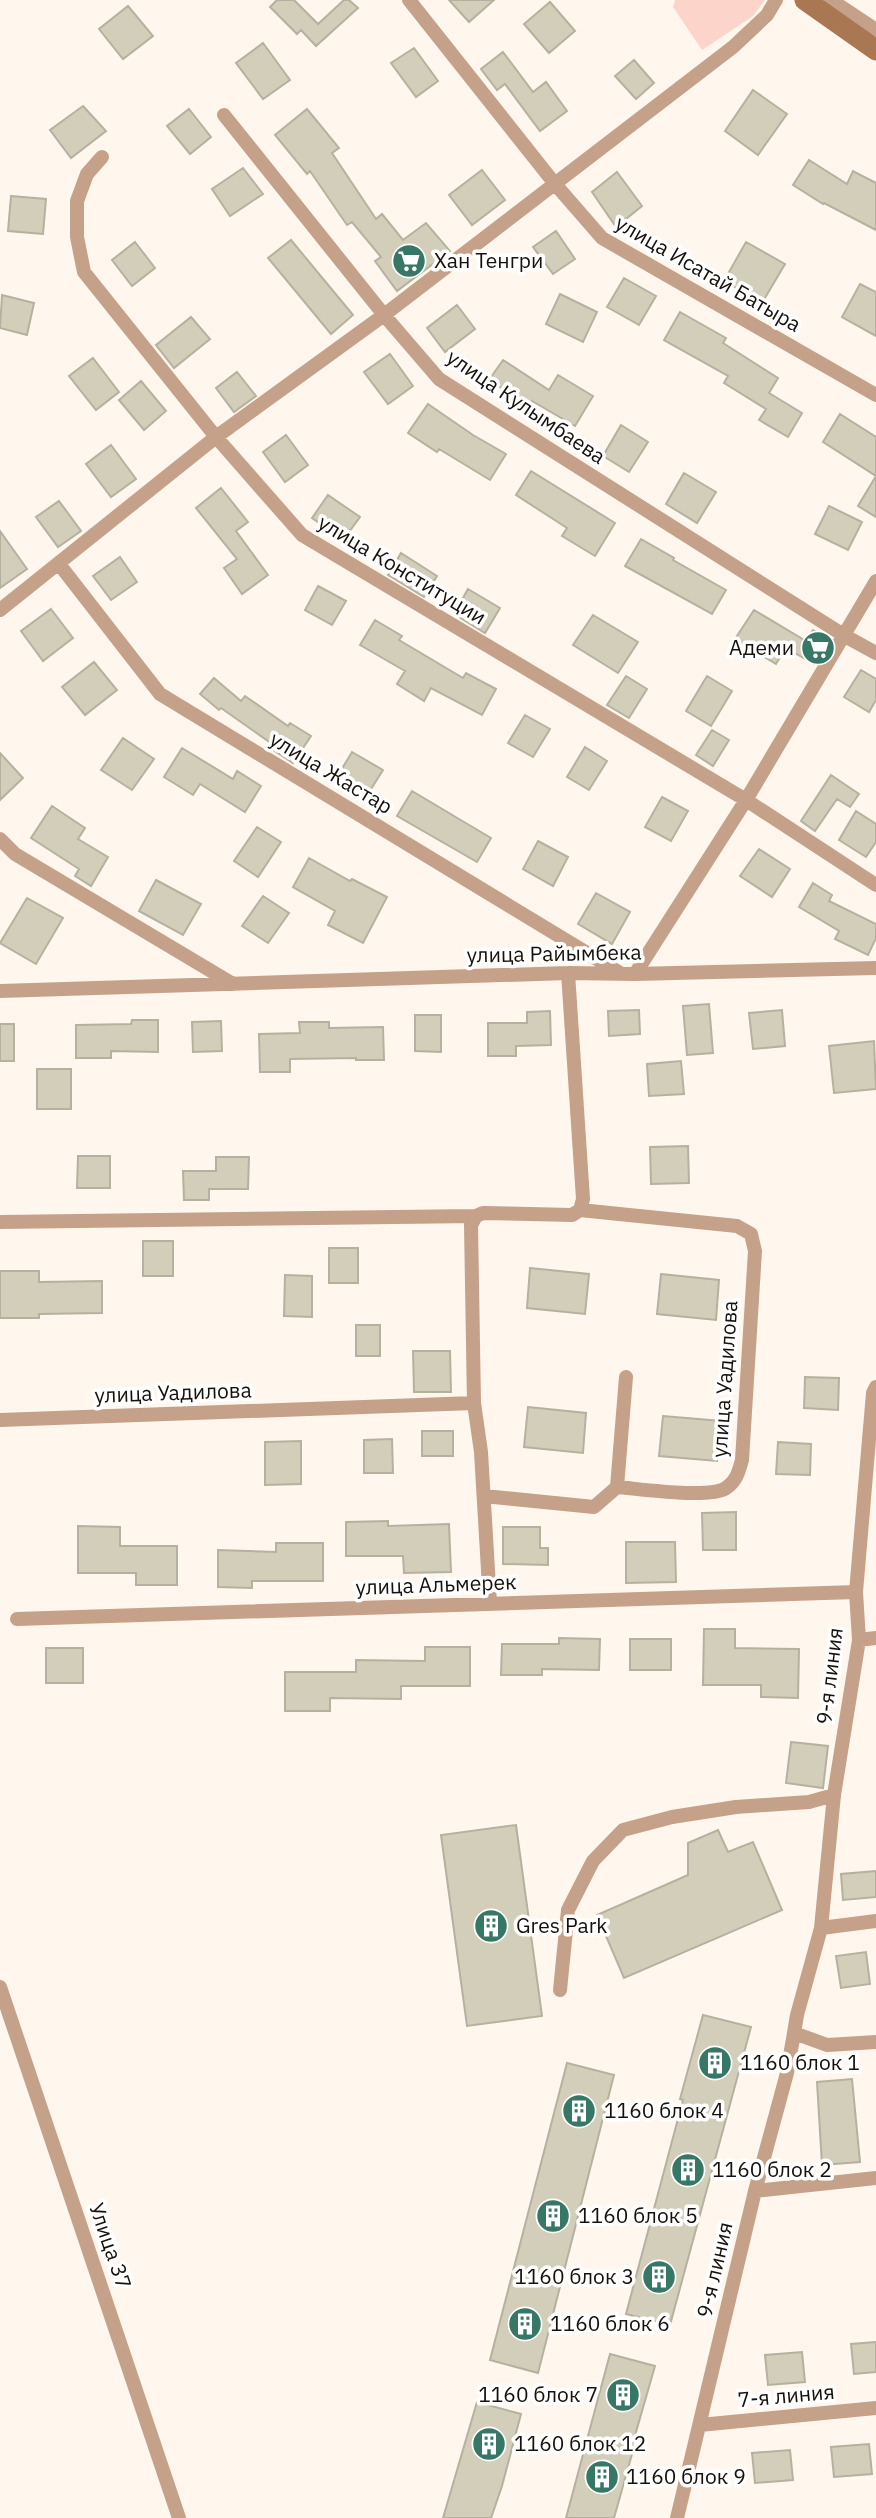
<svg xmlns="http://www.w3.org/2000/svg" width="876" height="2518" font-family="'IBM Plex Sans',sans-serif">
	<rect width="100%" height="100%" fill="#fff7ed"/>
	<!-- green -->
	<path fill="#fcd4ca" d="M675 0H765L753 16 702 50 673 7Z"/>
	<!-- building -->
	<path fill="#d3ceba" stroke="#b6b19e" stroke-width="2" d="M277 0H294L318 24 344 0H349L358 8 316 46 301 30 297 34 270 7Z
		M449 0H494L469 22Z
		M550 2 575 31 549 53 524 24Z
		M128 6 153 36 123 59 99 29Z
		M263 43 290 80 263 99 236 63Z
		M414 48 438 81 416 97 391 63Z
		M503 52 533 92 546 82 567 111 540 131 505 84 497 90 481 69Z
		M634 60 654 83 636 99 615 76Z
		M753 90 787 114 758 155 725 131Z
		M83 106 106 131 71 158 50 130Z
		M189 109 211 137 190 154 167 126Z
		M307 109 339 148 332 153 376 219 382 214 403 240 426 223 450 251 397 291 375 261 381 257 352 222 347 225 310 171 307 174 275 135Z
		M809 160 847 184 853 171 876 183V230L824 203 823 204 793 185Z
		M243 168 263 194 230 216 212 189Z
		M482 170 505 200 472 225 449 195Z
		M617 172 642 206 616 227 592 192Z
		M11 196 46 199 43 234 8 231Z
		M556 231 575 259 553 274 533 247Z
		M291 240 353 315 331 334 268 258Z
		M135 242 155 268 132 286 112 260Z
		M746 242 785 264 762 303 724 281Z
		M624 278 656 296 639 325 607 307Z
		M860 284 876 292V336L842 317Z
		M560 294 597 312 583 342 546 324Z
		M2 295 34 303 27 335 0 328Z
		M457 305 475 329 445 352 427 328Z
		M680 312 726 338 723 343 778 378 769 393 802 413 788 437 759 420 766 409 724 383 728 376 664 340Z
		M191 317 210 339 174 368 156 345Z
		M390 354 413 386 388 404 364 372Z
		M93 358 119 392 96 410 69 376Z
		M503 360 549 390 558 375 593 396 575 426 532 401 529 406 489 380Z
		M237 372 256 396 234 412 216 388Z
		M141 381 166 411 144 430 119 400Z
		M428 404 473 435 506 454 490 480 439 449 437 452 408 433Z
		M840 414 876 437V476L823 442Z
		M621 425 648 442 629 472 603 456Z
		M286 435 308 465 285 482 263 452Z
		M111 445 136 479 111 497 86 464Z
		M531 471 615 523 595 556 562 536 567 528 516 495Z
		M684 473 716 492 697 523 666 504Z
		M876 476V517L858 506Z
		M221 488 248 522 236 531 268 575 242 594 224 568 237 559 196 508Z
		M328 495 360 517 343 540 312 518Z
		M59 501 81 531 58 547 36 517Z
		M829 506 862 522 848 550 815 534Z
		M0 531 27 569 0 588Z
		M641 539 674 558 673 560 726 590 712 614 625 566Z
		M401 553 437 576 424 597 388 575Z
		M120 557 137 582 111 600 93 576Z
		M318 586 346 601 332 625 305 610Z
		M468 589 500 608 485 633 454 614Z
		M51 609 73 638 43 661 21 631Z
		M754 610 806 641 813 630 829 640 814 664 786 648 776 664 735 639Z
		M593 615 638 642 618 673 573 645Z
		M375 620 402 636 399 640 463 678 466 673 496 689 482 715 431 688 424 701 397 684 405 671 360 645Z
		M94 662 117 690 85 715 62 687Z
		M861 670 876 679V700L869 712 844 697Z
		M626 676 647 689 629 718 607 705Z
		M707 676 732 691 711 726 686 711Z
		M214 678 241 701 245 696 288 726 290 723 311 736 293 763 273 750 275 746 221 708 219 710 200 694Z
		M525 715 550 729 533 757 508 743Z
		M712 730 729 740 713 766 696 755Z
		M123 738 154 759 132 790 101 770Z
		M585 747 607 761 589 790 567 777Z
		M182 748 233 779 237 771 261 786 245 812 200 784 193 795 164 777Z
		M352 752 383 770 364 800 334 782Z
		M0 753 23 778 0 800Z
		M831 775 859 794 850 807 837 799 815 831 801 821Z
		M412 791 491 838 477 862 397 816Z
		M662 797 688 811 671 841 645 827Z
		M52 806 85 828 78 839 108 857 91 886 75 876 79 869 31 838Z
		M856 811 876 824V842L866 857 839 840Z
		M257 827 281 842 258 877 234 861Z
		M538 841 568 857 553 886 523 869Z
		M759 849 790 869 772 897 740 876Z
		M309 858 350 881 352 879 387 897 363 943 328 925 335 911 293 887Z
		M156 880 201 904 183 935 139 911Z
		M813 883 832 895 829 901 876 924V938L868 955 835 939 839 931 799 907Z
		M596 893 630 912 612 944 578 924Z
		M263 896 289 913 268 943 242 926Z
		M27 898 63 918 36 964 0 943Z
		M709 1004 713 1053 687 1055 683 1006Z
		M639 1010 640 1034 609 1036 608 1011Z
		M782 1010 785 1046 753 1049 749 1013Z
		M550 1011 551 1045 516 1046V1056H488V1023H527V1012Z
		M415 1015H441V1052L415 1051Z
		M132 1020H158V1052L111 1051V1058H76V1025L131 1024Z
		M221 1021 222 1051 193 1052 192 1022Z
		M299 1022H329V1028L383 1027 384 1060H356V1058L290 1059V1072H260L259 1034 300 1033Z
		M0 1024H14V1061H0Z
		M874 1041 876 1089 834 1093 829 1046Z
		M681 1061 684 1094 649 1096 647 1064Z
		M37 1069H71V1109H37Z
		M688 1146 689 1183 651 1184 650 1147Z
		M78 1156H110V1188H77Z
		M216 1157H249L248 1189H209V1200H184L183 1171H216Z
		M143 1241H173V1276H143Z
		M329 1248H358V1283H329Z
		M530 1268 589 1274 585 1314 527 1308Z
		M0 1271H39V1282L102 1281V1313L39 1314V1318H0Z
		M661 1274 719 1280 716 1320 657 1314Z
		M285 1275 312 1276V1317L284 1316Z
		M356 1325H380V1356H356Z
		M413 1351H450L451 1392H414Z
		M805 1377 839 1378 838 1410 804 1408Z
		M528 1407 586 1413 583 1453 524 1447Z
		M663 1416 721 1421 717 1461 659 1456Z
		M422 1431H453V1456H422Z
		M392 1439 393 1473H364V1440Z
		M301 1441V1484L265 1485V1442Z
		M778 1442 811 1444 810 1475 776 1474Z
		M736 1512V1550H703L702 1513Z
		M388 1521V1526L449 1524 451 1572 404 1573 403 1556H346V1522Z
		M78 1526 120 1527V1546H177V1585H136V1573H78Z
		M503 1527H540V1548H548V1565L503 1564Z
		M626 1542H675L676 1582 626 1583Z
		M276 1543H323V1581H252V1588L218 1587V1550L276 1552Z
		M704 1629H735V1648L799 1649 798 1698 761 1697V1685H703Z
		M559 1638 600 1639 599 1670 542 1669V1675H501L502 1644H559Z
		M630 1639H671V1670H630Z
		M425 1647H470V1686H401V1699L330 1698V1711H285V1672H356V1660L425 1661Z
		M46 1648H83V1683H46Z
		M791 1742 828 1746 823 1788 786 1783Z
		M516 1825 542 2016 467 2026 441 1835Z
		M718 1830 728 1852 753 1842 782 1910 624 1978 597 1915 688 1875V1843Z
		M876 1871V1897L843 1900 841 1874Z
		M866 1952 870 1984 841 1988 836 1956Z
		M703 2015 751 2027 670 2325 626 2314 683 2100 680 2099Z
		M567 2063 614 2075 538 2373 490 2360Z
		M852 2079 860 2162 822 2165 817 2082Z
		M876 2342V2372L854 2374 851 2344Z
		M802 2352 805 2382 768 2385 765 2355Z
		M610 2354 655 2366 632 2446 634 2447 614 2518H566Z
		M477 2402 521 2414 502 2486 491 2518H443Z
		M869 2444 872 2474 834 2477 831 2447Z
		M790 2450 793 2480 755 2483 752 2453Z"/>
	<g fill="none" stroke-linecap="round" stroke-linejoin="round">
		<!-- street -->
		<path stroke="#c5a18a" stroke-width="14" d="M409 0 555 184 602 238 876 395
			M831 0 876 30
			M224 115 384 315 439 379 845 636 876 653
			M102 157 87 174 77 201V237L84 272 216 437 302 535 746 800 876 885
			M59 564 160 694 620 973
			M0 610 216 437 384 315 733 47 767 15 776 0
			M0 839 15 854 233 984
			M635 974 746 800 876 581
			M0 991 568 973 635 974 876 968
			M0 1222 476 1216
			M876 1387 873 1393 856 1592 859 1640 834 1795 821 1928 797 2015 794 2033 827 2045 876 2042
			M0 1420 474 1403
			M617 1487 626 1377
			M484 1496 594 1507 617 1487C641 1489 709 1499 726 1488 737 1481 739 1470 742 1460L755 1251 751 1234 737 1226 580 1210
			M490 1604 481 1452 474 1403 471 1225 476 1216 483 1213 572 1215 580 1210 583 1199 568 973
			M17 1619 856 1592
			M859 1640 876 1638
			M821 1928 876 1921
			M0 1987 179 2518
			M560 1990 568 1910 593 1861 623 1830 672 1817 736 1807 809 1802 834 1795
			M755 2191 876 2178
			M700 2425 876 2408
			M677 2518 755 2191 787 2073 794 2033"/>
		<!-- secondary -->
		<path stroke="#aa7753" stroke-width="21" d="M805 0 876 50"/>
	</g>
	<!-- icons -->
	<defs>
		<g id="supermarket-disc" transform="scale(1.75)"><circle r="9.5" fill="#377766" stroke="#fff"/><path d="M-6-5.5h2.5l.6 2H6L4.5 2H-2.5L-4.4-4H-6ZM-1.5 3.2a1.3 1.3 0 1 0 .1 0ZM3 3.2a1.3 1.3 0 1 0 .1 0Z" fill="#fff"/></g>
		<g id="building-disc" transform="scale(1.75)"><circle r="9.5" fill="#377766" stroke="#fff"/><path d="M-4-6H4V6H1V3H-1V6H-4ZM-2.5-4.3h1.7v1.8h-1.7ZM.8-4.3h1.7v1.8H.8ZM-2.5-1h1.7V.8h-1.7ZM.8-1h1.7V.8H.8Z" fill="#fff"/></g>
	</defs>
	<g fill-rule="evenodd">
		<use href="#supermarket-disc" x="409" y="261"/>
		<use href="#supermarket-disc" x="818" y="648"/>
		<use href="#building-disc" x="491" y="1926"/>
		<use href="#building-disc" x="715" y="2063"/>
		<use href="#building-disc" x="579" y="2111"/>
		<use href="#building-disc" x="688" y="2170"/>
		<use href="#building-disc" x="553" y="2216"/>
		<use href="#building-disc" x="659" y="2277"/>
		<use href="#building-disc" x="525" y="2324"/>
		<use href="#building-disc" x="623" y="2395"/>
		<use href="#building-disc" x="489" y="2444"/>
		<use href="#building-disc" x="602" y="2477"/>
	</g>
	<g text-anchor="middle" stroke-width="7" stroke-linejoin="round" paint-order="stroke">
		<!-- poi labels -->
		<g font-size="21" fill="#16110c" stroke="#fff" text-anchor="start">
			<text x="434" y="268">Хан Тенгри</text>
			<text x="794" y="655" text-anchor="end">Адеми</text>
			<text x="516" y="1933">Gres Park</text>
			<text x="740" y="2070">1160 блок 1</text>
			<text x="604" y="2118">1160 блок 4</text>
			<text x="712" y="2177">1160 блок 2</text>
			<text x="578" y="2223">1160 блок 5</text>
			<text x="634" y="2284" text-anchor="end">1160 блок 3</text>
			<text x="550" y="2331">1160 блок 6</text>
			<text x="598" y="2402" text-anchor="end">1160 блок 7</text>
			<text x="514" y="2451">1160 блок 12</text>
			<text x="626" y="2484">1160 блок 9</text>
		</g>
		<!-- street labels -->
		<g font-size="21" fill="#16110c" stroke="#fff">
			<text transform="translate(708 274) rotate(30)" y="7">улица Исатай Батыра</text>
			<text transform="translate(526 407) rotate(34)" y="7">улица Кулымбаева</text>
			<text transform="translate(402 570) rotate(31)" y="7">улица Конституции</text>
			<text transform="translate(331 773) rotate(31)" y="7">улица Жастар</text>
			<text transform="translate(554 954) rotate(-1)" y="7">улица Райымбека</text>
			<text transform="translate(725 1379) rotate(-86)" y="7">улица Уадилова</text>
			<text transform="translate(173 1393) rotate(-2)" y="7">улица Уадилова</text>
			<text transform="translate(436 1585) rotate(-2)" y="7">улица Альмерек</text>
			<text transform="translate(830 1676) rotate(-83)" y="7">9-я линия</text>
			<text transform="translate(110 2246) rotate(71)" y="7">Улица 37</text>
			<text transform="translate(715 2270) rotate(-77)" y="7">9-я линия</text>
			<text transform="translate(786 2396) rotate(-5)" y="7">7-я линия</text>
		</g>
	</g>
</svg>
